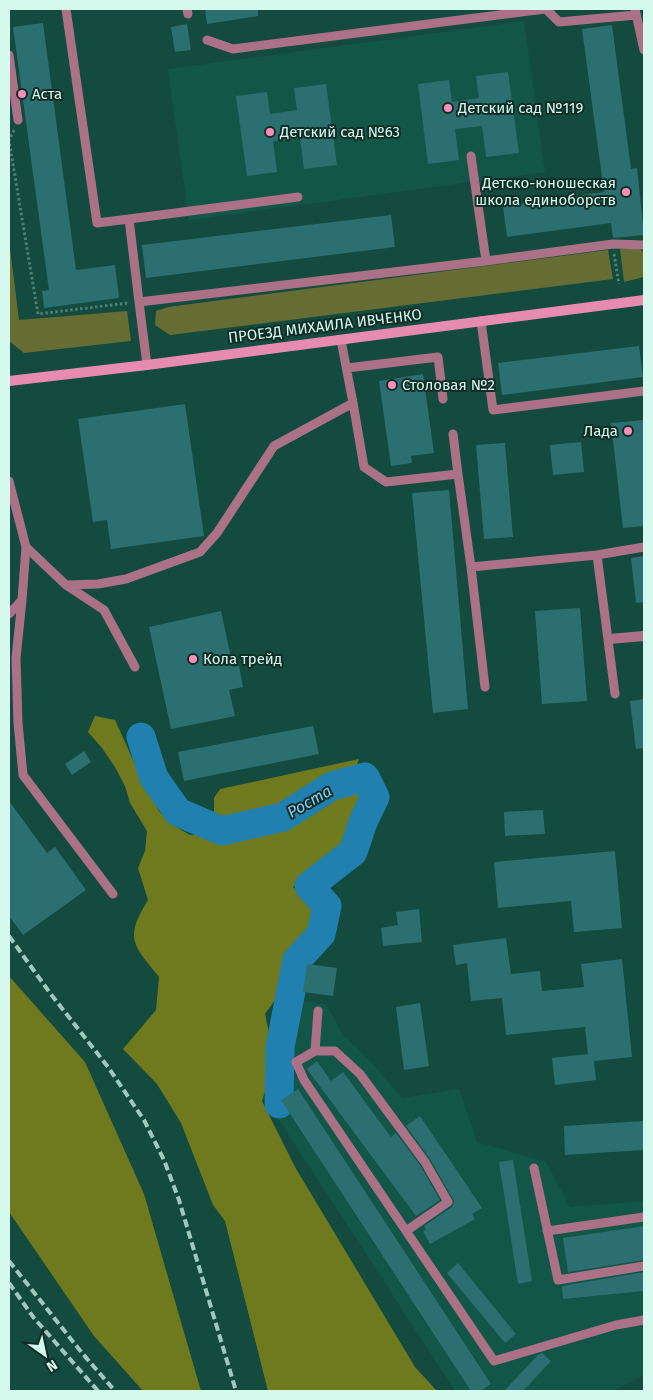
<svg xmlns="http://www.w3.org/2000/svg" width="653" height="1400" font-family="'Fira Sans',sans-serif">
	<rect width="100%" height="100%" fill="#134b3f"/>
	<!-- built -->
	<path fill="#125648" d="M524 21 545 172 189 220 168 69Z
		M299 1001 326 1004 343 1035 371 1062 402 1098 459 1089 477 1142 546 1162 570 1207 644 1201V1375L613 1391H455L266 1100Z"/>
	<!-- green -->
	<path fill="#656d33" d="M9 240 19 320 127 311 131 341 24 353 9 341Z
		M620 249H639L644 252V277L624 282Z
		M608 250 613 279 170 335 155 325 156 311 168 307Z"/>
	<!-- forest -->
	<path fill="#6f791e" d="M95 716 115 720 143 782 159 811 170 823 190 835 202 834 209 828 214 816V798L220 789 359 759 346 796 361 789 355 814 340 845 293 887 315 908 308 933 292 949 288 982 265 1014 275 1060 262 1101 295 1167 415 1367 437 1391H268L225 1221 213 1205 181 1123 157 1084 123 1049 156 1010 159 977C133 944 124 939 148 900L138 868 145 851 147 831 130 803 125 786 115 767 102 748 88 732Z
		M9 976 85 1062 144 1194 201 1391H143L94 1336 9 1212Z"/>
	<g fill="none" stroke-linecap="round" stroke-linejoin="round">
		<!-- river -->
		<path stroke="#2081b1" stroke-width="29" d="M141 737 154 778 178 812 222 831 283 817 332 786 365 777 375 797 363 822 353 852 309 886 327 906 321 934 297 960 280 1047 279 1104"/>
	</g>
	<!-- building -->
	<path fill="#2c6f70" d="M205 9H258V16L207 24Z
		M43 23 76 270 115 265 119 298 44 308 42 291 49 290 13 27Z
		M187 24 191 50 175 52 171 27Z
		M612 25 631 169 637 168 644 235 613 238 611 223 507 237 503 206 604 192 582 29Z
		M508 72 519 153 486 157 482 126 455 129 459 160 428 164 418 84 449 80 452 102 479 98 476 76Z
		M326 84 337 165 304 169 300 138 273 141 277 172 247 176 236 96 267 92 270 114 297 110 294 88Z
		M391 215 395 247 146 278 142 245Z
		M639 346 643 377 502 395 498 363Z
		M423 374 434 453 411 456 412 463 391 466 379 381Z
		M185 404 204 536 111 549 107 520 93 522 78 419Z
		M644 420V526L623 528 611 423Z
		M581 442 584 472 553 475 550 445Z
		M505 443 513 537 484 539 476 445Z
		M449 490 468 709 433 713 412 493Z
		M644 556V602L636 603 631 558Z
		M580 608 587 701 542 704 535 611Z
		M221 611 233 667 239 666 243 687 229 690 235 716 171 729 149 627Z
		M644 699V748L636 749 630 701Z
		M313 726 319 754 184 781 178 752Z
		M84 751 91 762 72 775 65 764Z
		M9 801 47 853 55 847 86 890 23 935 9 916Z
		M543 810 545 834 505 836 504 812Z
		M615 851 622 928 574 932 571 901 498 908 494 862Z
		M419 909 422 942 383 946 381 928 398 925 396 912Z
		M506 938 511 974 540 971 542 991 584 987 581 964 622 959 632 1057 594 1061 596 1080 555 1085 552 1058 588 1054 585 1027 506 1035 502 998 471 1001 467 963 456 965 453 945Z
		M307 964 337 968 333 996 303 992Z
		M420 1003 429 1066 404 1070 396 1007Z
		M317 1061 331 1081 343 1072 391 1137 396 1133 420 1165 440 1200 416 1216 307 1069Z
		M298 1089 491 1384 480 1391H471L281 1100Z
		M420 1116 482 1208 472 1214 475 1219 430 1244 423 1231 426 1230 424 1226 452 1207 454 1201 430 1159 406 1126Z
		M644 1121V1150L565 1155 564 1126Z
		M513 1160 532 1281 518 1284 499 1162Z
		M644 1226V1260L568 1272 563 1238Z
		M458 1263 516 1334 505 1343 447 1273Z
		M644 1272V1291L563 1299 562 1286Z
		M542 1353 551 1361 523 1391H504L538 1355Z"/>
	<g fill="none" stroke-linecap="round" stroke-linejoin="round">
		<!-- path -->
		<path stroke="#4e8074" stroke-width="3" stroke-dasharray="2.5 2.5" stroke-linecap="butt" d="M14 130 9 140 38 314 128 303
			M614 254 619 284"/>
		<!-- lane -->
		<path stroke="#ab7287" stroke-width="9" d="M66 9 97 223 129 219 139 302 486 261 613 244 644 245
			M187 9 188 14
			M546 9 559 22 636 15
			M635 9 644 50
			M207 40 233 49 545 9
			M9 55 18 120
			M471 156 486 261
			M129 219 298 197
			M139 302 147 365
			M481 321 493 410 644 391
			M347 368 438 357 443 399
			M353 403 364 467 386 482 458 474 471 567 485 687
			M453 434 458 474
			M9 481 26 547 66 585 104 610 135 667
			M597 555 644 547
			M471 567 597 555 615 694
			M66 585 98 584 126 579 200 552 217 533 274 446 353 403 341 340
			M22 600 16 658 18 723 23 775 113 894
			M9 614 22 600 26 547
			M318 1011 315 1051 296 1062 304 1080 494 1361 616 1325 644 1320
			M315 1051H335L360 1074 425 1162 448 1202 406 1231
			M534 1168 558 1280 644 1266
			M547 1231 644 1217"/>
		<!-- street -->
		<path stroke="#ab7287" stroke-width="10" d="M609 639 644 636"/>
		<!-- secondary -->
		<path stroke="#e68cae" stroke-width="10" d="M9 381 147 365 644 300"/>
		<!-- rail -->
		<path stroke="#a0c9bd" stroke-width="4" stroke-dasharray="8 4" stroke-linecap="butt" d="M9 936 50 993 108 1067 144 1120 164 1160 179 1200 236 1391
			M9 1261 82 1353 115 1391
			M9 1283 34 1318 98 1391"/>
	</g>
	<!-- markers -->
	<g fill="#ff8ebb" stroke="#102d26" stroke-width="2">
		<circle cx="22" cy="94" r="5"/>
		<circle cx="448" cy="108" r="5"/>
		<circle cx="270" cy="132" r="5"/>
		<circle cx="626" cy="192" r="5"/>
		<circle cx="392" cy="385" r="5"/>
		<circle cx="628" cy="431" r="5"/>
		<circle cx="193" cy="659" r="5"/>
	</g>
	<g text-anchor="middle" stroke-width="4" stroke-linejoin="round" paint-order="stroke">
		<!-- poi labels -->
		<g font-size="15" fill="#d6f9ee" stroke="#102d26" text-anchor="start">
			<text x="32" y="99">Аста</text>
			<text x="458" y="113">Детский сад №119</text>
			<text x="280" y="137">Детский сад №63</text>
			<text x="616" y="188" text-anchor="end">Детско-юношеская<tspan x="616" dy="17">школа единоборств</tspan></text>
			<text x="402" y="390">Столовая №2</text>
			<text x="618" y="436" text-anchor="end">Лада</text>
			<text x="203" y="664">Кола трейд</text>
		</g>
		<!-- street labels -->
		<g font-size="15" fill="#d6f9ee" stroke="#102d26">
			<text transform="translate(325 326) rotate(-7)" y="5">ПРОЕЗД МИХАИЛА ИВЧЕНКО</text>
		</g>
		<!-- water labels -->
		<g font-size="16" font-style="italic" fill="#8acaf1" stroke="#102d26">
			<text transform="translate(309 801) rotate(-30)" y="6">Роста</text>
		</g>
	</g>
	<!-- border -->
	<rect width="653" height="1400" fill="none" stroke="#d6f9ee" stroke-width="20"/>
	<!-- north arrow -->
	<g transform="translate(45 1355) rotate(147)" stroke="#102d26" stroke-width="4" paint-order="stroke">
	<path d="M0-4L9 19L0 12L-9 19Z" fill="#d6f9ee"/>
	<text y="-8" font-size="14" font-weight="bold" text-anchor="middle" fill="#d6f9ee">N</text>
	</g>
</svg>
